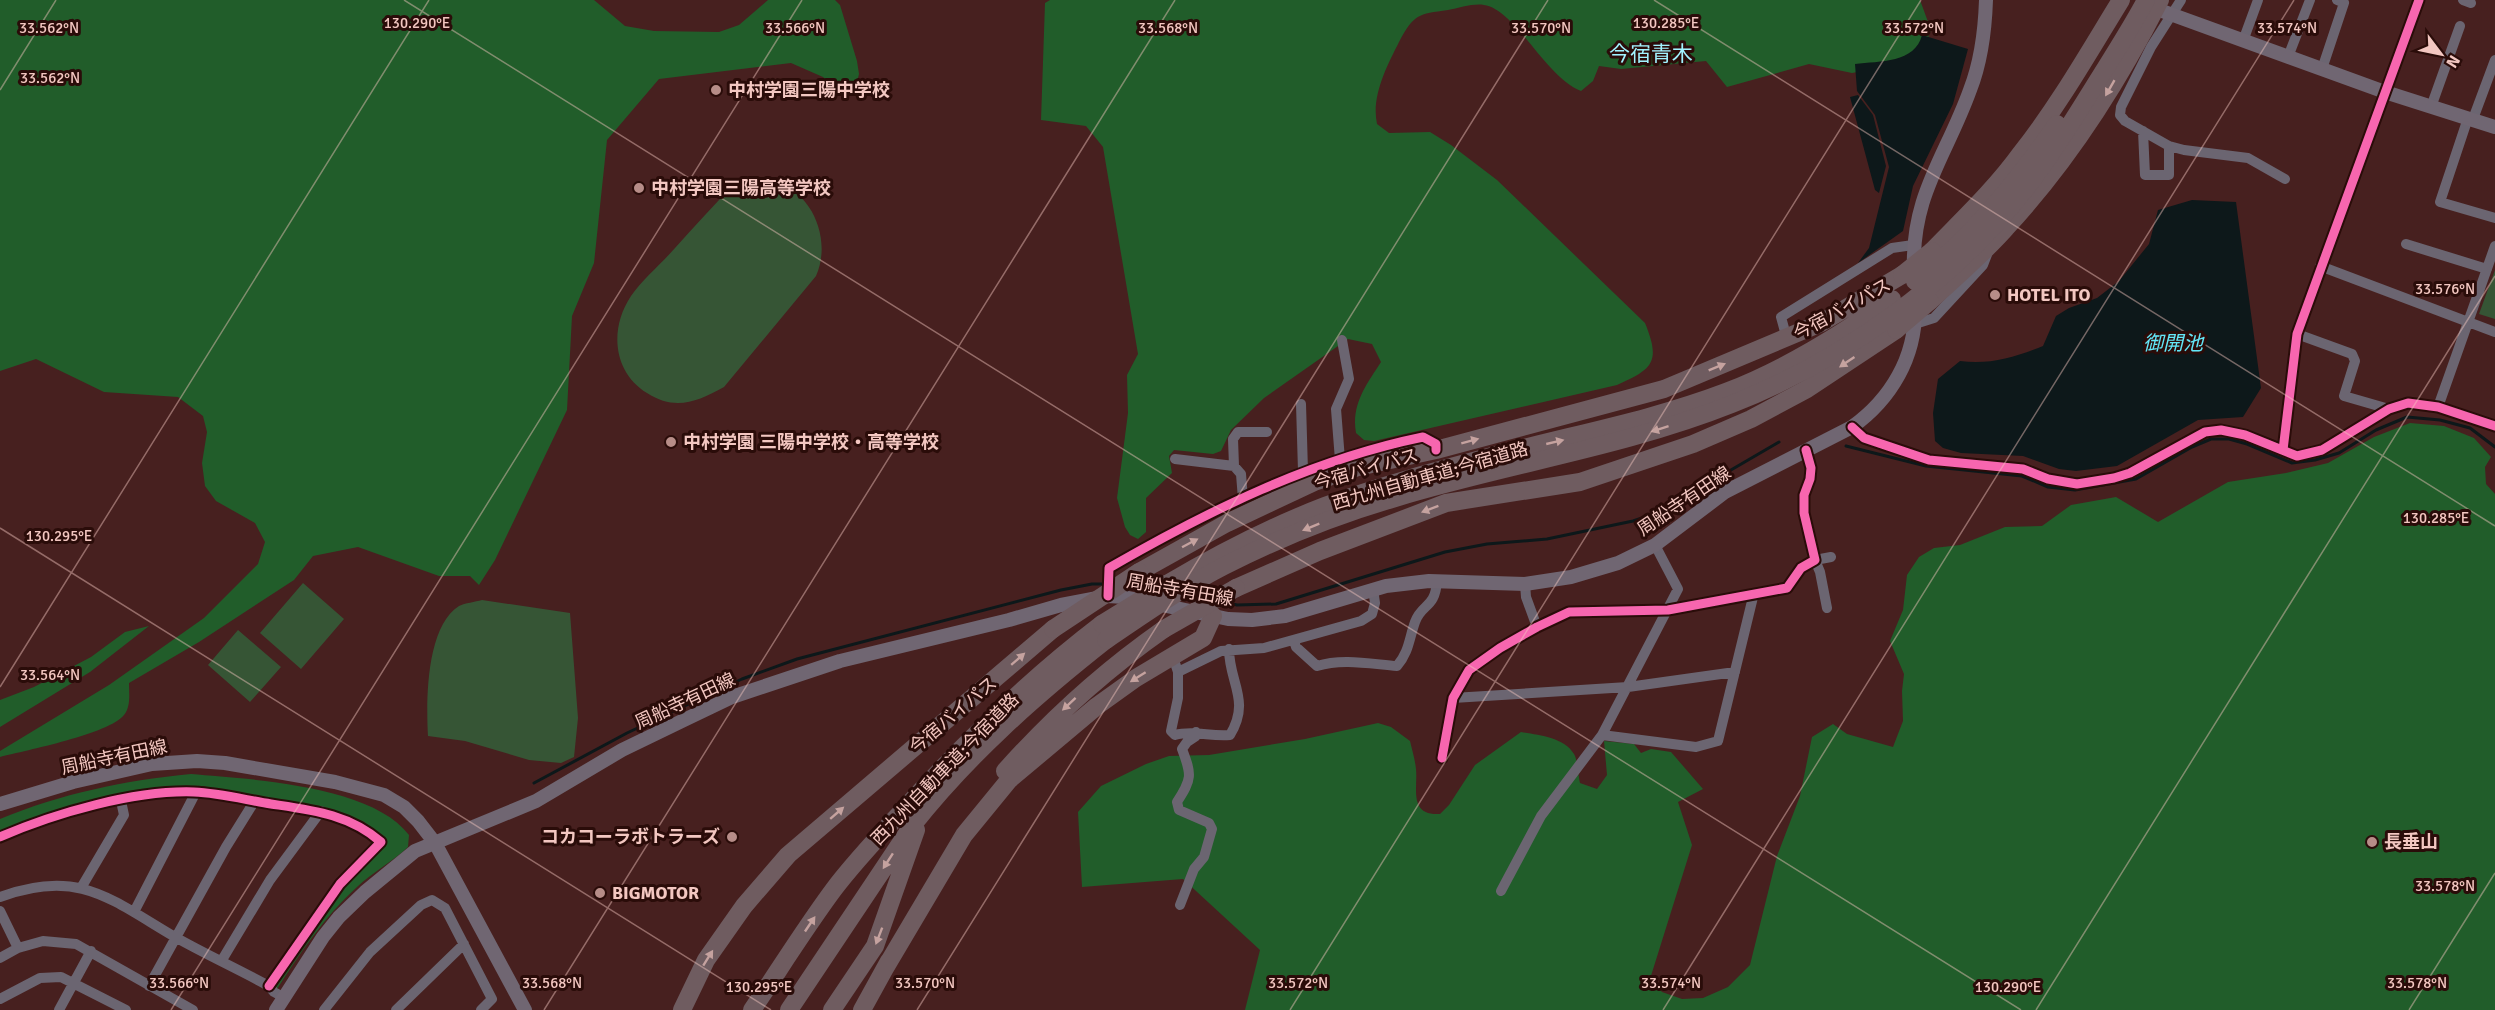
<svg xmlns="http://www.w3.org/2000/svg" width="2495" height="1010" font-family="Signika,'Noto Sans JP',sans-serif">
	<rect width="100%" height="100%" fill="#47201f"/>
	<!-- green -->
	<path fill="#365535" d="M745 179C754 179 765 178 773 180 813 192 832 240 816 276L724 387C697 402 675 411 647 393 613 372 609 329 631 296 643 279 661 264 675 248 694 227 714 205 734 184Z
		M2495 270V319L2479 314Z
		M303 583 344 619 301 669 260 633Z
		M482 600 570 613 578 718 574 757 561 763 529 760 465 741 428 736C426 701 426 627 459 606 465 603 475 602 482 600Z
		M238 630 281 667 250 702 208 665Z"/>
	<!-- forest -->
	<path fill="#215d2a" d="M0 0H594L625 26 654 31 719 32 739 25 768 0H835L840 5 857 61 859 74 855 90 845 97 823 77 791 63 659 79 607 140 594 263 572 316 567 410 495 560 479 585 470 576H439L358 547 313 556 294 580 199 642 129 683C129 693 131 707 124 715 109 734 27 750 0 757V751L109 685 204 618 258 564 265 542 255 523 216 501 205 486 202 463 207 432 203 416 178 397 104 392 36 359 0 371Z
		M1050 0H1920L1931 30 1924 48 1884 67 1852 73 1809 64 1727 87 1706 61 1621 69 1599 66 1593 81 1581 91C1545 77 1515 9 1484 5 1474 3 1459 8 1448 10 1418 14 1414 14 1399 42 1387 66 1371 96 1377 124L1389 133 1430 132 1451 145 1497 180 1645 323C1661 362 1653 369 1617 385L1374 441 1364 440 1356 433C1351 405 1366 385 1381 362L1372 344 1348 339 1264 398 1231 430 1221 451 1213 454 1174 450 1169 456 1172 473 1146 498V532L1138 539 1130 535 1125 527 1117 498 1128 413 1127 375 1138 354 1103 147 1086 126 1041 120 1045 3Z
		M2410 423 2444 426 2474 438 2491 457 2485 467 2486 484 2495 494V1010H1245L1260 950 1183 879 1082 887 1078 812 1101 786 1146 764 1169 756 1209 755 1305 739 1378 723 1391 727 1410 741C1412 750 1415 759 1416 769 1418 788 1408 816 1440 814L1449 805 1475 765 1521 732C1538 735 1564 737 1574 754 1578 761 1578 775 1580 783L1597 789 1607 775 1604 741 1634 744 1641 753 1651 749 1671 752 1703 789 1678 802 1692 845 1650 979 1662 992 1682 999 1703 998 1728 987 1750 965 1777 856 1800 796 1812 737 1833 724 1847 734 1893 747 1903 721 1902 691 1904 674 1890 641 1903 610 1907 575 1919 557 1934 548 1960 545 2005 527 2042 526 2071 505 2116 497 2158 522 2228 482 2286 473 2328 463 2374 437Z
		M149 626 90 672 0 727V700L34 687 91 657 125 632Z
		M191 774C249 779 372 785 409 835L408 847C392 862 373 872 357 887 325 916 300 953 277 989L274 988 346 885 387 841 364 822 334 810 201 786 169 787 130 793 37 817 0 831V819C60 794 126 780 191 774Z"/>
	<!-- water -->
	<path fill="#0d181a" d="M1922 35 1968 49 1953 104 1913 186 1903 231 1858 263 1869 248 1889 167 1875 115 1857 91 1855 64C1880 61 1915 63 1922 35Z
		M1858 95 1873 115 1886 166 1879 193 1875 190 1850 97Z
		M2192 200 2236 202 2261 388 2243 417 2198 420 2117 466 2076 471 2059 469 2023 456 1961 453 1943 448 1935 441 1933 413 1938 379 1960 361C1990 365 2015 357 2043 346L2056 316 2069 308 2097 298 2119 281 2149 244 2158 210Z"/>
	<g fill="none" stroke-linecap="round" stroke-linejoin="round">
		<!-- stream -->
		<path stroke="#0d181a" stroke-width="3" d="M1846 446 1926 466 2022 476 2048 487 2075 490 2136 479 2192 447 2211 439H2229L2247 444 2292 463 2315 460 2339 453 2376 430 2407 417 2440 420 2470 428 2495 447
			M1133 585 1150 586
			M1189 594 1203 598
			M1224 602 1237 605 1276 604 1445 552 1487 544 1547 539 1633 521 1675 507 1688 495 1779 442
			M534 783 627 733 742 679 797 659 1061 590 1092 584H1102"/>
		<!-- street -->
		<path stroke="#6b6571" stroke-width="10" d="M2181 0 2151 47 2121 107 2120 115 2125 121 2169 146 2184 150 2248 158 2285 179
			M2463 0 2471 3
			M2243 41 2258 0
			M2288 57 2310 0
			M2322 69 2344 3 2337 0
			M2431 107 2460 26
			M2468 118 2440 202 2495 218
			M2473 119 2495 60
			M2143 131 2145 175H2169V146
			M2406 244 2487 269
			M2320 266 2495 332
			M1915 324 1934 318 1983 265 1988 252
			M2297 334 2352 354 2355 361 2344 396 2389 409
			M1787 339 1781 317 1892 248 1913 245
			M1301 404 1303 471
			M2438 407 2495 246
			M1852 427 1864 438 1929 460 2023 469 2048 479 2077 484 2114 478 2130 473 2205 432 2221 430 2245 435 2297 456 2322 450 2389 409 2408 403 2438 407 2495 426
			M2283 450 2297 334 2419 0
			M1175 459 1234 466 1241 474 1243 499
			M1340 460 1336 409 1349 379 1342 340
			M1234 466 1233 439 1238 432H1267
			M1525 584 1526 597 1537 627
			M1108 593 1109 568C1208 511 1311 460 1423 437L1436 444V450
			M1827 608 1820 572 1815 560 1831 557
			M1294 641 1296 647 1317 666C1342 658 1371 664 1397 666 1409 652 1409 639 1415 622 1422 603 1435 609 1437 581
			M1173 657 1178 672 1221 651 1264 648 1361 621 1372 614 1375 603 1373 589
			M1178 672V698L1171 731 1175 735C1194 730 1211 737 1230 735 1251 700 1229 683 1229 649
			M1453 698 1628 687 1735 672
			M1602 735 1696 747 1718 741 1754 593
			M1442 758 1453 698 1469 670 1500 648 1537 627 1569 612 1668 610 1787 588 1801 568 1815 560 1804 513V495L1810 479 1811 468 1806 450
			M0 837C55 813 135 790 194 792 220 793 246 800 271 804 311 810 349 814 381 842L340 884 269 986
			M81 888 124 815 121 801
			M1501 891 1541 816 1602 735 1678 589 1655 545
			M0 897C79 868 110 899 175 937 205 954 238 969 269 986L274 992 283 997
			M1180 905 1194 869 1204 857 1212 829 1209 823 1179 810 1177 802C1192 779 1192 775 1182 749L1187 742 1196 736V732
			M0 911 18 948
			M134 912 196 792
			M0 958 18 948 43 941 76 944 193 1010
			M222 960 270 880 321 811
			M149 986 226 847 254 802
			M0 999 40 978 61 977 126 1010
			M59 1010 91 951
			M324 1010 370 952 421 905 432 900 445 908 492 999 481 1010
			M396 1010 464 944"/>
		<!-- secondary -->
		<path stroke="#706672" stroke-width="14" d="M2162 11 2385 92 2495 127
			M1914 271C1911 195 1946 157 1970 90 1981 62 1985 30 1986 0
			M0 804 73 782 152 764 197 761 225 763 335 782 384 795 404 807 418 821 435 843 525 1010
			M276 1010 323 937 339 917 365 892 415 851 536 801 622 750 684 720 732 697 840 661 1009 620 1061 605 1108 596 1124 597 1228 619 1252 620 1285 616 1386 586 1429 581 1525 584 1571 577 1618 563 1655 545 1725 492 1852 427C1891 399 1916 357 1915 308"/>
		<!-- highway -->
		<path stroke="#6f5c60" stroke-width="18" d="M1932 251C1963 219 1995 189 2021 153 2059 105 2089 52 2121 0
			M1930 301C1956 277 1983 254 2006 228 2068 161 2119 81 2160 0
			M1139 572 1227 523 1314 482 1358 467 1436 450 1664 389 1821 323 1902 275
			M1167 584C1218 554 1270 527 1325 506 1384 484 1447 468 1508 452 1581 433 1655 419 1726 392 1786 369 1840 335 1892 299
			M1236 588 1320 551 1446 503 1580 482 1693 444 1751 419 1807 389 1896 330
			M1005 771C1054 716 1104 671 1164 629
			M884 970 964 835 1009 780 1097 706 1136 678 1203 638 1213 616
			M682 1010 706 960 744 906 788 855 1053 629
			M752 1010C779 970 805 928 834 889 856 860 881 834 906 807 967 740 1030 679 1102 624
			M789 1010 912 826C968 755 1035 696 1106 640
			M832 1010 875 946 916 830
			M862 1010 889 961"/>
		<!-- highway-bridge -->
		<path stroke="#6f5c60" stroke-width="18" d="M1902 275 1932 251
			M1915 281C1971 239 2017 181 2057 124
			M1896 330 1930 301
			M1102 624 1167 584
			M1053 629 1139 572
			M1164 629 1236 588
			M1106 640C1144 614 1183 587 1224 566 1279 538 1337 515 1395 498 1507 464 1624 447 1732 404 1842 361 1954 281 2026 188 2050 158 2070 125 2090 93 2109 62 2129 32 2146 0"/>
		<!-- cycleway casing -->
		<g stroke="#2a0c09" stroke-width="13">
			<path id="cycleway" d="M1852 427 1864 438 1929 460 2023 469 2048 479 2077 484 2114 478 2130 473 2205 432 2221 430 2245 435 2297 456 2322 450 2389 409 2408 403 2438 407 2495 426
				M2283 450 2297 334 2419 0
				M1108 596 1109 568C1208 511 1311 460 1423 437L1436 444V450
				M1442 758 1453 698 1469 670 1500 648 1537 627 1569 612 1668 610 1787 588 1801 568 1815 560 1804 513V495L1810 479 1811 468 1806 450
				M0 837C55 813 135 790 194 792 220 793 246 800 271 804 311 810 349 814 381 842L340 884 269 986"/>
		</g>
		<!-- cycleway -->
		<use href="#cycleway" stroke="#f766af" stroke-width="9"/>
	</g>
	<!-- one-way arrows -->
	<defs><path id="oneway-solid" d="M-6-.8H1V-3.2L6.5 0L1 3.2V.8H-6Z" transform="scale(1.5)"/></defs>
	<g fill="#c5a29f">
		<use href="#oneway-solid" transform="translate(2110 88) rotate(120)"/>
		<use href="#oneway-solid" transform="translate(1847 362) rotate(146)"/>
		<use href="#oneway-solid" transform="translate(1717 367) rotate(-22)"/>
		<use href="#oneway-solid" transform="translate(1660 429) rotate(162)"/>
		<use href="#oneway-solid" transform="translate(1470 441) rotate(-15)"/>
		<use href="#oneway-solid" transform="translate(1555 442) rotate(-13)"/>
		<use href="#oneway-solid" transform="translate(1430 509) rotate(159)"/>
		<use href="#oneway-solid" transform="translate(1311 527) rotate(158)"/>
		<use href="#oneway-solid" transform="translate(1190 543) rotate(-28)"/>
		<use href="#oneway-solid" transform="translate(1018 659) rotate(-41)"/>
		<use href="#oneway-solid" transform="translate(1138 677) rotate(148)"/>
		<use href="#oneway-solid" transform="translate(1069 704) rotate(137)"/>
		<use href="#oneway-solid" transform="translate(837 813) rotate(-41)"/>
		<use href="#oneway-solid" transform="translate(888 861) rotate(123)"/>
		<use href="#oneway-solid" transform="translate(810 924) rotate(-56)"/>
		<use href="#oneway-solid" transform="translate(879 936) rotate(111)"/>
		<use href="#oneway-solid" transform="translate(708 958) rotate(-58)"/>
	</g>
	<!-- ticks -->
	<path fill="none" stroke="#f3c7c1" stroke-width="1.5" stroke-opacity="0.45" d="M404 0 2021 1010M1654 0 2495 526M0 90 56 0M0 528 771 1010M0 687 429 0M171 1010 802 0M544 1010 1175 0M917 1010 1548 0M1290 1010 1921 0M1663 1010 2294 0M2036 1010 2495 276M2409 1010 2495 873"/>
	<!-- markers -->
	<g fill="#b78d88" stroke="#2a0c09" stroke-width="2">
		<circle cx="716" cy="90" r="6"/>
		<circle cx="639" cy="188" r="6"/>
		<circle cx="1995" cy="295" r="6"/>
		<circle cx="671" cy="442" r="6"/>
		<circle cx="732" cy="837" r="6"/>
		<circle cx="2372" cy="842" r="6"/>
		<circle cx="600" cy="893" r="6"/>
	</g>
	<g text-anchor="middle" stroke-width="6" stroke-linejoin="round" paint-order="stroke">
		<!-- poi labels -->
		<g font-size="18" font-weight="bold" fill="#f3c7c1" stroke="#2a0c09" text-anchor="start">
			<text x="728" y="96">中村学園三陽中学校</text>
			<text x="651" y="194">中村学園三陽高等学校</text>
			<text x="2007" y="301">HOTEL ITO</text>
			<text x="683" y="448">中村学園 三陽中学校・高等学校</text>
			<text x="720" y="843" text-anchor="end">コカコーラボトラーズ</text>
			<text x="2384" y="848">長垂山</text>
			<text x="612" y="899">BIGMOTOR</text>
		</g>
		<!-- street labels -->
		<g font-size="18" fill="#f3c7c1" stroke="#2a0c09">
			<text transform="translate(1842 309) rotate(-29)" y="6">今宿バイパス</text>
			<text transform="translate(1366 469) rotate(-16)" y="6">今宿バイパス</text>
			<text transform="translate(1430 476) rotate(-16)" y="6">西九州自動車道;今宿道路</text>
			<text transform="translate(1684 501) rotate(-34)" y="6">周船寺有田線</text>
			<text transform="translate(1180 590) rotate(10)" y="6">周船寺有田線</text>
			<text transform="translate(685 701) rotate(-25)" y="6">周船寺有田線</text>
			<text transform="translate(953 715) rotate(-40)" y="6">今宿バイパス</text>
			<text transform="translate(114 757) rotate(-12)" y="6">周船寺有田線</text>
			<text transform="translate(945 769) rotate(-46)" y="6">西九州自動車道;今宿道路</text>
		</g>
		<!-- water labels -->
		<g font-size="20" font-style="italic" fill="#63e7f8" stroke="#2a0c09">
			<text x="2173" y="350">御開池</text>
		</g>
		<!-- quarter labels -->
		<g font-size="21" fill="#a2f3ff" stroke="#2a0c09">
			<text x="1651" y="61">今宿青木</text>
		</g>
	</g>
	<g font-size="15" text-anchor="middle" fill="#f3c7c1" stroke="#2a0c09" stroke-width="6" stroke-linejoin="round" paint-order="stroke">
		<text x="417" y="28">130.290°E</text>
		<text x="1666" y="28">130.285°E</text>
		<text x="49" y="33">33.562°N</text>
		<text x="795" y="33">33.566°N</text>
		<text x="1168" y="33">33.568°N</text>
		<text x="1541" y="33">33.570°N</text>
		<text x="1914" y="33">33.572°N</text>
		<text x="2287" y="33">33.574°N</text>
		<text x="50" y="83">33.562°N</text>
		<text x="2445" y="294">33.576°N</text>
		<text x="2436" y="523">130.285°E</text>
		<text x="59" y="541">130.295°E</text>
		<text x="50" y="680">33.564°N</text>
		<text x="2445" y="891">33.578°N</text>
		<text x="179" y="988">33.566°N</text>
		<text x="552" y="988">33.568°N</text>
		<text x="925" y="988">33.570°N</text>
		<text x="1298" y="988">33.572°N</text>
		<text x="1671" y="988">33.574°N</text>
		<text x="2417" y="988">33.578°N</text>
		<text x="759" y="992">130.295°E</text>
		<text x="2008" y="992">130.290°E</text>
	</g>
	<!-- north arrow -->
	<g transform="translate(2441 54) rotate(122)" stroke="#2a0c09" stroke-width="4.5" paint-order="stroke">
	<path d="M0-4.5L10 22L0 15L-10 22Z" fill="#f3c7c1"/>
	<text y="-9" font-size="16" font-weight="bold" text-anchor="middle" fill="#f3c7c1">N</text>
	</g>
</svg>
